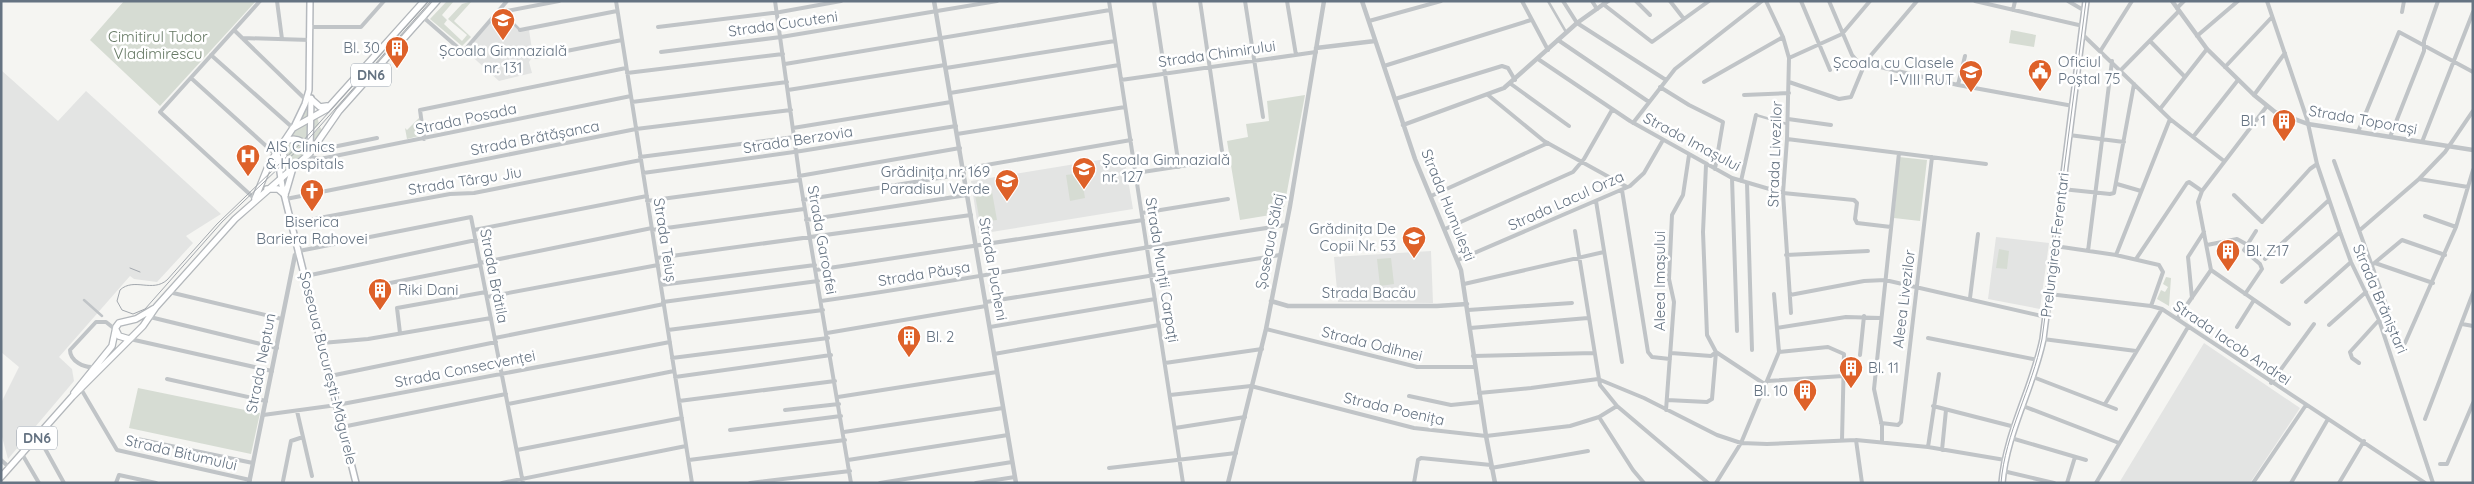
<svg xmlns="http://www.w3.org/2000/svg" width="2474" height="484" font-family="Quicksand,sans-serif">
	<rect width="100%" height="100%" fill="#f5f5f2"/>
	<!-- built -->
	<path fill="#e3e4e3" d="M498 14H505L508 24H512L522 31 529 30 533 56 529 62 532 73 499 81 466 51Z
		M1 70 58 121 86 91 221 214 186 236 193 243 157 282 134 279 130 276 59 357 72 369 74 381 8 459 1 433V403L19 367 1 352Z
		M1124 156 1133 209 979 234 971 181Z
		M1996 237 2049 243 2040 309 1988 299Z
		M1431 251 1433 303 1338 302 1334 257Z
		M2204 343 2300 408 2250 483H2119Z"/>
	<!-- green -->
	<path fill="#d6dcd3" d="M124 1H256L160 106 90 40Z
		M447 1H454L442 15 447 20 444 24 462 41 467 35 448 19 462 4 472 1 454 21 471 37 462 46 430 19Z
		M2011 30 2036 35 2034 47 2009 43Z
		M309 90 312 118 317 116 319 124 303 142 304 144 320 127 324 133 316 145 280 178 278 169 287 161 285 160 278 166 277 156Z
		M1305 95 1283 213 1240 220 1227 141 1248 137 1246 124 1269 121 1267 101Z
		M419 118 423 135 407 139 405 128 407 130Z
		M1899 157 1927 160 1920 221 1894 218Z
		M1081 173 1085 198 1070 201 1066 175Z
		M992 192 997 220 980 222 975 195Z
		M1999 249 2009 251 2007 269 1996 268Z
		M1391 258 1394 284 1380 286 1377 259Z
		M2166 277 2171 278 2169 306 2157 299 2161 290 2165 292 2168 287 2163 284Z
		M138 388 260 413 251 454 129 428Z"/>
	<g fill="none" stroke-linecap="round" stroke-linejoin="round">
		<!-- secondary casing -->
		<g stroke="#b5b9be" stroke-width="8">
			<path id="secondary" d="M294 127 305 104 309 90 310 1
				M277 152 282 186 356 483
				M310 152 311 98
				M286 192 293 168
				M2002 483C2006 433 2033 388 2043 339L2086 1"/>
		</g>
		<!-- primary casing -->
		<g stroke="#b3b7bb" stroke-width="8">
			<path id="primary" d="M311 99 320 107 327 106
				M285 141C298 136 308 142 306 156
				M282 145 284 158 290 163 297 164
				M267 189H278L285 195
				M255 199 269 164 293 128 327 109 424 1
				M116 330 119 336 129 339
				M74 393 112 346 116 327 119 323 136 319 153 309
				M1 477 72 397 143 326 156 307 235 219 310 153 339 111 437 1"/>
		</g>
		<!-- pedestrian -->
		<path stroke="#c0c4c7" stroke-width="2.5" d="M1548 1 1566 32
			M506 11 508 24 513 23 520 30
			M1756 115 1787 124
			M84 300 102 316"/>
		<!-- minor -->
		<path stroke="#c0c4c7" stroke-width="4" d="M277 1 282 39
			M616 1 692 483
			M775 1 800 180 851 483
			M1109 1 1183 483
			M1154 1 1179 167
			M1245 1 1263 117
			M1287 1 1296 55
			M1522 1 1548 50
			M1563 1 1577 23 1666 80
			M1592 1 1597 9
			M1636 1 1650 15
			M1670 1 1684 19
			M1766 1 1783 37 1789 58 1787 139 1783 193 1791 313
			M1801 1 1830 70
			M1829 1 1852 55 1858 62 1958 85 2073 106
			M1975 1 2083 26
			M2068 1 2085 11
			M2267 1 2307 119 2317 164 2340 232 2351 262 2379 320 2433 483
			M1603 4 1652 42 1709 1
			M2177 8 2184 1
			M2013 10 2015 1
			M2402 12 2404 1
			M496 13 559 1
			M423 17 463 52 507 1
			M1369 21 1441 1
			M310 27H361L384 1
			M658 27 780 12 841 1
			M234 30 303 97 307 98
			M520 30 617 11
			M2082 34 2170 119 2224 161
			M2197 36 2238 1
			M242 38 310 40
			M1558 40 1649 102
			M2150 41 2185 77
			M2101 50 2132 1
			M661 52 781 37 997 1
			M211 55 293 128
			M536 57 622 40
			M1789 58 1842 34 1870 1
			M1538 59 1630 121 1732 178 1783 193 1854 200 1857 203 1855 219 1857 223 1891 227
			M785 64 1110 10
			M1384 66 1531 20
			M2225 67 2272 17
			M946 68 1115 41
			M2121 70 2179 11
			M627 73 783 54
			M191 78 275 154
			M1121 80 1316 52
			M1704 82 1783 37
			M1789 82 1839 99 1851 97 1866 61 1917 1
			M1511 84 1569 126
			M1958 85 1965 56
			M1660 87 1689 105 1723 122 1715 169
			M788 90 945 65
			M950 93 1119 65
			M1488 95 1544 141 1627 187
			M1744 95 1789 93
			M2254 95 2285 53
			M1395 99 1502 66 1508 68 1515 80
			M632 102 787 82
			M2267 106 2202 191 2198 202 2211 270 2289 324
			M2160 109 2207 49
			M1788 119 1831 125
			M1633 123 1675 69 1762 1
			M793 128 951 102
			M2358 132 2399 32 2473 72
			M957 134 1125 107
			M2069 135 2124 142
			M2193 137 2238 80
			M2390 137 2424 51V41L2438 1
			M424 139 420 110 626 68
			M1787 139 1986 164
			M2422 142 2473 12
			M316 145 328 148 377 138
			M306 156 320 159 631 96
			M640 157 794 137
			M2334 161 2401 346 2405 343 2456 227 2473 170
			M1706 165 1703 232 1707 335 1716 352 1766 385
			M963 169 1131 140
			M643 173 801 151 956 126
			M1136 173 1221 160 1223 158 1200 1
			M799 176 960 148
			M1732 178 1737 331
			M2419 179 2468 187
			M1741 181 1756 115
			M1747 183 1752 350
			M2117 184 2141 191
			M2062 189 2110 194 2114 193 2134 84
			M1622 190 1648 352 1652 357 1670 359
			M2234 195 2262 222 2310 169 2317 164
			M1431 196 1548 143
			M255 199 160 112 260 1
			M286 199 636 129 791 110
			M803 200 964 174
			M647 201 800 180
			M1596 201 1622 362
			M1142 213 1228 199
			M2425 216 2456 227
			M806 220 967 195
			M292 223 450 194 474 193 641 160
			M1445 229 1573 172 1584 159 1612 110
			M474 230 647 196
			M652 230 804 209
			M2360 230 2419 179 2445 152 2473 111
			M1575 231 1600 385 1617 406 1708 483
			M2207 245 2237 239 2246 244
			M2055 246 2116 255 2159 265 2163 272 2151 306
			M299 251 471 217 523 483
			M2088 251 2112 61
			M1786 255 1868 251
			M2116 255 2170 119
			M657 258 971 215
			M2136 259 2187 183 2189 182 2202 191
			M2265 259 2329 200
			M1458 260 1630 186 1644 173 1663 140
			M480 263 652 228
			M2375 263 2433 283
			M2372 265 2402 240 2445 255
			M816 270 1143 220
			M306 276 476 240
			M2282 282 2340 232
			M390 283 480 265
			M1464 284 1604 252
			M661 285 815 265
			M169 292 282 319
			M1774 294 1779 352
			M2049 294 2151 306 2162 309 2425 483
			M2245 294 2262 269 2260 264 2244 250 2256 231
			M1790 295 1864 281 1885 280 2046 317
			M487 297 658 265
			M1970 298 1978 234
			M2192 298 2188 257 2204 232
			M821 301C977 279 1131 248 1286 225
			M663 302 818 281
			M986 302 1280 255
			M2306 302 2351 262
			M1468 310 1572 303
			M150 317 277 348
			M2177 319 2211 270
			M2462 324 2473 326
			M2329 325 2366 292
			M990 327 1155 299
			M2237 327 2254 300
			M1470 328 1588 318
			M1777 328 1846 317 1881 318
			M1266 329 1417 367H1475
			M668 330 823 310
			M400 333 397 308 486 292
			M827 333 986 306
			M495 338 664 304
			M1928 338 2038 360
			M130 339 272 371
			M2043 339 2136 351
			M322 343 368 339 491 318
			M1671 353 1711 356 1716 352
			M994 354 1159 325
			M1860 355 1864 316
			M1473 356 1594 353
			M672 358 828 338
			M1165 363 1262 349
			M2359 363 2352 358 2350 352 2379 320
			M94 367C84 368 70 361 70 350L96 322H106L116 330
			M330 376 496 342
			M675 377 831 355
			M2033 377 2116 409
			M167 379 266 401
			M1767 381 1843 376
			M2271 383 2314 324
			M81 389 117 450 250 480
			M1479 393 1531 388 1598 379 1644 398 1717 435 1741 443 1767 444 1856 440 1928 447 2005 460
			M1170 395 1251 386 1414 428 1486 436 1570 426 1599 417 1617 406
			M1409 396 1451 405 1480 402
			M838 397 997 372
			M1667 400 1707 402 1712 399 1716 352
			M679 401 835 381
			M508 404 674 371
			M2105 404 2162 309
			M1933 406 2015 427
			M2023 406 2119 443
			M785 410 839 404
			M1666 410 1674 302 1669 279 1672 215 1683 195 1689 155
			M297 411 312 476
			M263 415 337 405 670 342
			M1599 417 1633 470 1644 483
			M2425 419 2473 293
			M1881 423 1898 425 1901 422 1932 157
			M342 427 506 394
			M1175 428 1245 417
			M730 430 841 416
			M844 432 1003 408
			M38 436 64 483
			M128 437 253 463
			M2011 438 2086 460
			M1856 440 1862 483
			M1882 442V426L1874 389 1899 153
			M1928 447 1939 374
			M517 450 682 418
			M1942 450 1946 410
			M22 454 39 483
			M1 460 10 468
			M689 460 845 440
			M848 460 1008 435
			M2440 464H2447L2473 403
			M1109 468 1236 453
			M1491 468 1588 451
			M2003 471 2054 483
			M283 481 291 441 303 437
			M116 483 119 475 156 483
			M502 483 686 446
			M750 483 850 471
			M880 483 1012 462
			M976 483 1015 477
			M1414 483 1418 460 1421 458 1491 465
			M1716 483 1741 443 1779 352 1828 347 1844 354 1842 440
			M2067 483 2075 457
			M2096 483 2188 327
			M2253 483 2306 405
			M2291 483 2328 419
			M2339 483 2364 441"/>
		<!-- tertiary -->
		<path stroke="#c0c4c7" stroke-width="4.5" d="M934 1 1016 483
			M1362 1 1415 159 1461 270 1486 436 1495 483
			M2172 1 2207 49 2254 95 2275 112 2308 124 2473 150
			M1316 48 1375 41
			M1403 125 1504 88 1577 23 1608 1
			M1271 301 1288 306H1437L1467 304
			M249 483 295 255 299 251
			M1228 483 1266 329 1290 206 1324 1"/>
		<!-- secondary -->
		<use href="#secondary" stroke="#fff" stroke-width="5"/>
		<!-- primary -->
		<use href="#primary" stroke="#fff" stroke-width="5.5"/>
		<!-- tram -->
		<path stroke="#a3a8ae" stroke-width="1" d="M429 1 302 142 217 224 167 280C152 293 134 277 120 290L117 301 122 310 133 314 145 309 222 222 304 144 431 1
			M130 268 140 272
			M2001 483C2005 433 2032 389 2042 339L2086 1"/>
	</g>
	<!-- icons -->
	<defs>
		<g id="school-pin" transform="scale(1.25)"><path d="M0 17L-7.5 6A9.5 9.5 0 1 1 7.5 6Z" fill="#de6129" stroke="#fff"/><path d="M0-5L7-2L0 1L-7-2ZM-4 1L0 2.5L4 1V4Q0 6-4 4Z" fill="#fff"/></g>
		<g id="building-pin" transform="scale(1.25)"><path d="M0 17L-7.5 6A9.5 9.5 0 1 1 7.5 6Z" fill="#de6129" stroke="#fff"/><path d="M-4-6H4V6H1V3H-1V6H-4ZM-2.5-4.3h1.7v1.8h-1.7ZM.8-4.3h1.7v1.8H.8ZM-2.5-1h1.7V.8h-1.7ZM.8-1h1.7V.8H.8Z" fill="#fff"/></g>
		<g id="civic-pin" transform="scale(1.25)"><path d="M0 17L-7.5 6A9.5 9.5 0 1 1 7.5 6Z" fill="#de6129" stroke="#fff"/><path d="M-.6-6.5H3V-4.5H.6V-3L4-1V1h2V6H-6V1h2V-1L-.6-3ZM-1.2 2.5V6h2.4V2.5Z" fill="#fff"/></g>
		<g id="hospital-pin" transform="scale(1.25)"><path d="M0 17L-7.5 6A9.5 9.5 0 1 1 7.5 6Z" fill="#de6129" stroke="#fff"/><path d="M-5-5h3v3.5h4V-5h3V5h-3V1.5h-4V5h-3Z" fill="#fff"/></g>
		<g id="church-pin" transform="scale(1.25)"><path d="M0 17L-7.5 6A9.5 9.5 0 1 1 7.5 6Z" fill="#de6129" stroke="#fff"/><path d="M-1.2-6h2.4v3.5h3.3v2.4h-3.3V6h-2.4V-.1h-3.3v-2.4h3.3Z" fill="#fff"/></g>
	</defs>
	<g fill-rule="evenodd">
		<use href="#school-pin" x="503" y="20"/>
		<use href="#building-pin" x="397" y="48"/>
		<use href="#civic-pin" x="2040" y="71"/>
		<use href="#school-pin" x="1971" y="72"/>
		<use href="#building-pin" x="2284" y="121"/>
		<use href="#hospital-pin" x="248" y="156"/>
		<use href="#school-pin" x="1084" y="169"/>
		<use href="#school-pin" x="1007" y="181"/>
		<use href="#church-pin" x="312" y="191"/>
		<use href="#school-pin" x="1414" y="238"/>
		<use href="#building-pin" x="2228" y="251"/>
		<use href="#building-pin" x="380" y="290"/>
		<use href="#building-pin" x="909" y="337"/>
		<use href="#building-pin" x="1851" y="368"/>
		<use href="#building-pin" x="1805" y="391"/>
	</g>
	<g text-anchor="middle" stroke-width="5" stroke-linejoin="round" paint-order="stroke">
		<!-- shield labels -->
		<g fill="#fff" stroke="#939da8" stroke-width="1">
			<rect x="351" y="63.5" width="40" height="23" rx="4"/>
			<rect x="17" y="426.5" width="40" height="23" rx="4"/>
		</g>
		<g font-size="14" font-weight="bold" fill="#657382">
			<text x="371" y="80">DN6</text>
			<text x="37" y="443">DN6</text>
		</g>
		<!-- street labels -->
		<g font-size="15" fill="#657382" stroke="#fff">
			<text transform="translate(783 24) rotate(-8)" y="5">Strada Cucuteni</text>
			<text transform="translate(1217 54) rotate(-8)" y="5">Strada Chimirului</text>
			<text transform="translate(466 119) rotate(-12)" y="5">Strada Posada</text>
			<text transform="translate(2363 120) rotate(10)" y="5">Strada Toporași</text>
			<text transform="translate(535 138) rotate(-11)" y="5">Strada Brătășanca</text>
			<text transform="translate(798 140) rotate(-9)" y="5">Strada Berzovia</text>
			<text transform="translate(1692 142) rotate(28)" y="5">Strada Imașului</text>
			<text transform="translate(1775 154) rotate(-88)" y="5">Strada Livezilor</text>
			<text transform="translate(465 181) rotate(-9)" y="5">Strada Târgu Jiu</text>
			<text transform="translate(1566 201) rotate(-24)" y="5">Strada Lacul Orza</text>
			<text transform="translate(1448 205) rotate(68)" y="5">Strada Humulești</text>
			<text transform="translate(665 240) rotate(81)" y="5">Strada Teiuș</text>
			<text transform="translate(822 240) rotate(80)" y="5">Strada Garoafei</text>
			<text transform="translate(1270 241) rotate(-79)" y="5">Șoseaua Sălaj</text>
			<text transform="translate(2055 245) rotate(-83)" y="5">Prelungirea Ferentari</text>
			<text transform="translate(993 269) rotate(80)" y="5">Strada Pucheni</text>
			<text transform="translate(1162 270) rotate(81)" y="5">Strada Munții Carpați</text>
			<text transform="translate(924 274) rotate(-9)" y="5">Strada Păușa</text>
			<text transform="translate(494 276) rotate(79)" y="5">Strada Brătila</text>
			<text transform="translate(1660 281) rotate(-90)" y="5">Aleea Imașului</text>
			<text x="1369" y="298">Strada Bacău</text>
			<text transform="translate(1904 299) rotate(-83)" y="5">Aleea Livezilor</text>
			<text transform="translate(2380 299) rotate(67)" y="5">Strada Brăniștari</text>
			<text transform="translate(2232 343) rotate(34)" y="5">Strada Iacob Andrei</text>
			<text transform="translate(1372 344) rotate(14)" y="5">Strada Odihnei</text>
			<text transform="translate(261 363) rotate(-79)" y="5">Strada Neptun</text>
			<text transform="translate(328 368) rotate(76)" y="5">Șoseaua București-Măgurele</text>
			<text transform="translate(465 369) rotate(-11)" y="5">Strada Consecvenței</text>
			<text transform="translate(1394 409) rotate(13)" y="5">Strada Poenița</text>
			<text transform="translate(181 453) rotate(13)" y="5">Strada Bitumului</text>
		</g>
		<!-- park labels -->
		<g font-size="15" fill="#667964" stroke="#fff">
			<text x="158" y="42">Cimitirul Tudor<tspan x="158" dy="17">Vladimirescu</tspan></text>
		</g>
		<!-- poi labels -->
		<g font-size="15" fill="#657382" stroke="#fff" text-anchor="start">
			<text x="380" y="53" text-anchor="end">Bl. 30</text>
			<text x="503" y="56" text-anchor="middle">Școala Gimnazială<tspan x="503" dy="17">nr. 131</tspan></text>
			<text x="2058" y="67">Oficiul<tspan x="2058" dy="17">Poștal 75</tspan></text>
			<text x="1954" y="68" text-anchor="end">Școala cu Clasele<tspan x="1954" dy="17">I-VIII RUT</tspan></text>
			<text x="2266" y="126" text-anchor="end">Bl. 1</text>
			<text x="266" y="152">AIS Clinics<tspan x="266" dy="17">&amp; Hospitals</tspan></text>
			<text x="1102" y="165">Școala Gimnazială<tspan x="1102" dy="17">nr. 127</tspan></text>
			<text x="990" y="177" text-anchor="end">Grădinița nr. 169<tspan x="990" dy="17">Paradisul Verde</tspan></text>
			<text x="312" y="227" text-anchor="middle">Biserica<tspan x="312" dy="17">Bariera Rahovei</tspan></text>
			<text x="1396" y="234" text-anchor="end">Grădiniţa De<tspan x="1396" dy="17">Copii Nr. 53</tspan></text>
			<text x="2246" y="256">Bl. Z17</text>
			<text x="398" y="295">Riki Dani</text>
			<text x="926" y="342">Bl. 2</text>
			<text x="1868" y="373">Bl. 11</text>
			<text x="1788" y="396" text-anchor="end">Bl. 10</text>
		</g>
	</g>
	<!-- border -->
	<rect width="2474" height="484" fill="none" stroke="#657382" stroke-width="5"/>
</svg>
